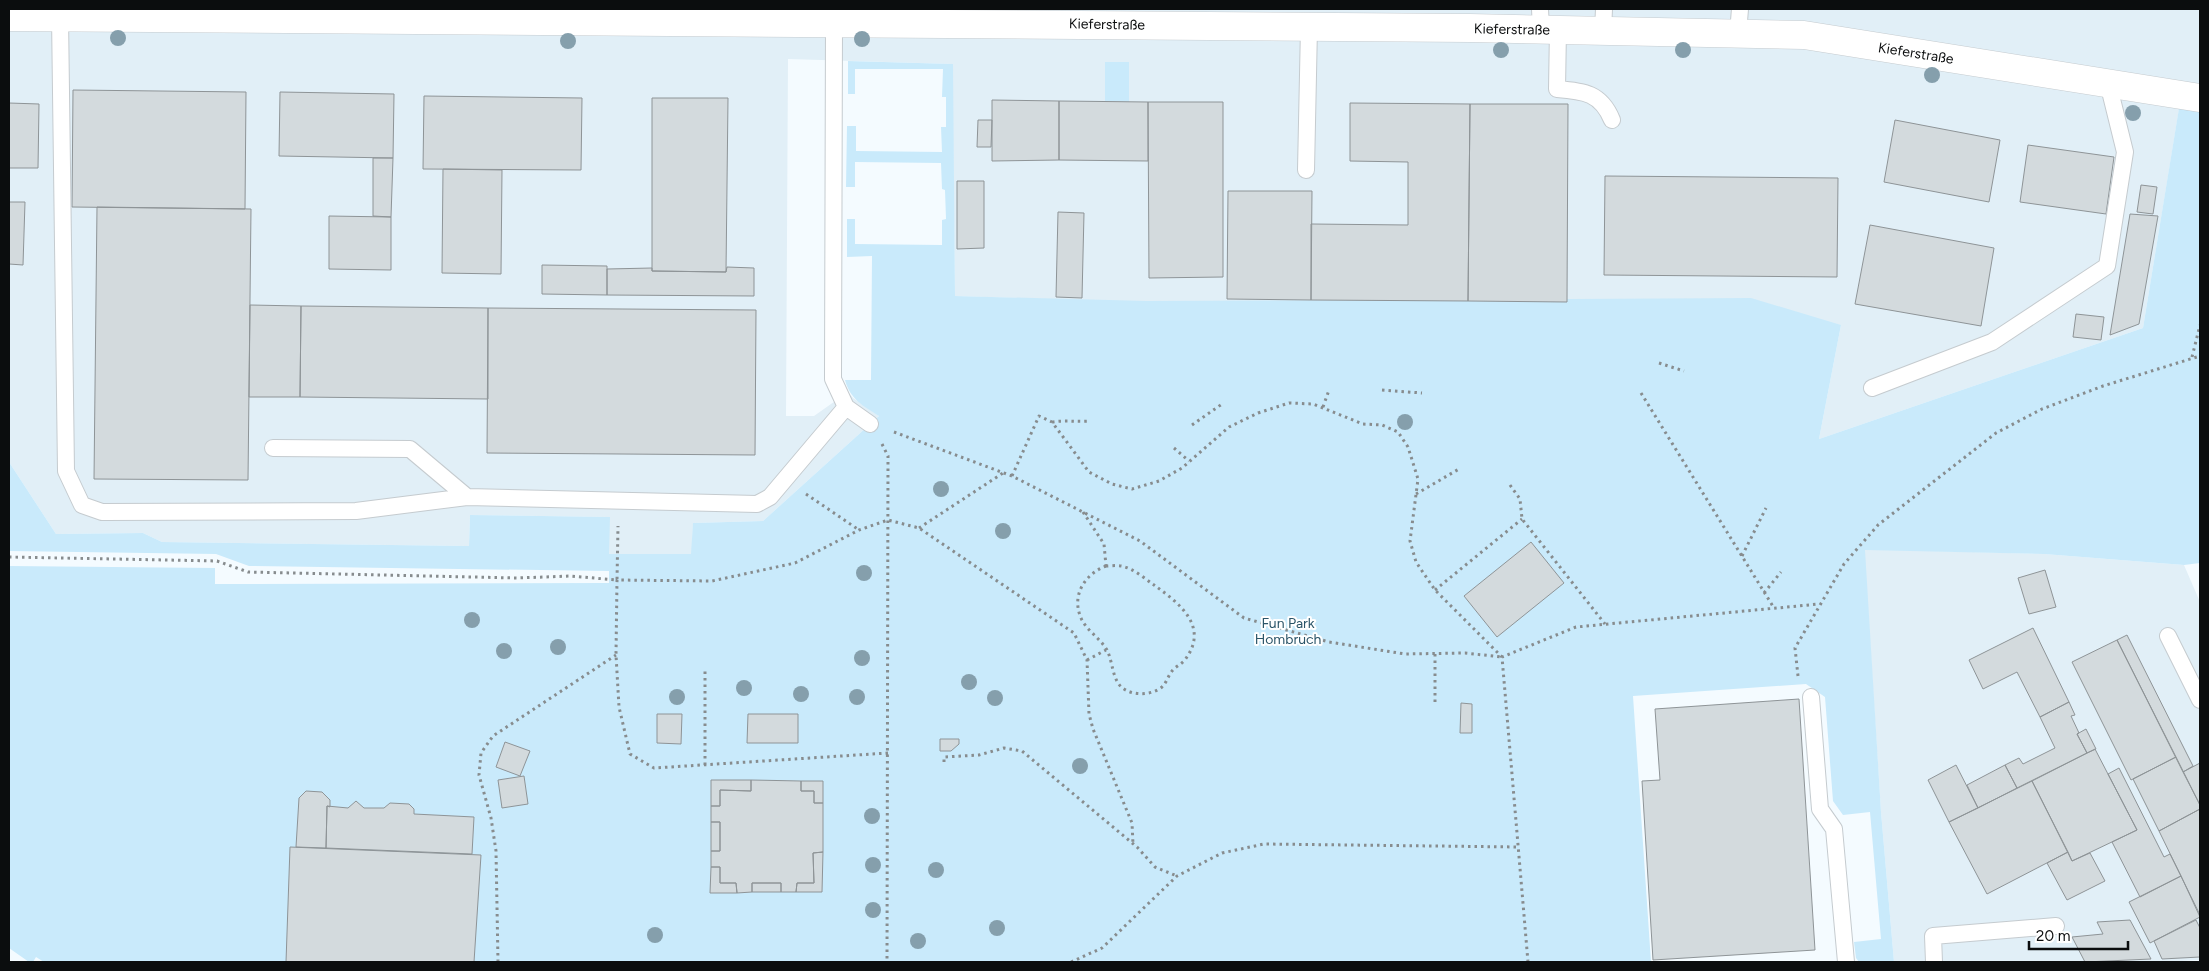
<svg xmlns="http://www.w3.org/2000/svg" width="2209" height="971" font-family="Figtree,sans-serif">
	<rect width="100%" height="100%" fill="#f4fbff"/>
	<!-- built -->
	<path fill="#e1eff7" d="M9 9H2200V105L2180 103 2143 328 1819 439 1841 325 955 296 952 64 788 59 786 416H814L848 392 853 398 879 416 763 521 693 523 692 554H609V517L470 515 469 546 162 542 143 533 56 534 9 462Z
		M1864 549 2044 554 2184 565 2200 602V960L2163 962H1894L1881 812Z"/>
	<!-- green -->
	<path fill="#c9eafb" d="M848 61 953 64 955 296 1146 301 1751 298 1841 325 1819 439 2143 328 2180 102 2200 105V563L2184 565 2044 554 1865 550 1881 812 1894 962H1859L1856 958 1854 942 1881 939 1870 812 1843 815 1833 801 1825 697 1806 684 1633 696 1651 962H44L36 957 33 962H29L9 948V566L215 568V584L609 583V571L249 566 216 554 9 551V462L56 534 143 533 162 542 469 546 470 515 610 517 609 554H691L693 523 763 521 879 416C863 406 850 399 845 380H871L872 256 847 257V219H855V244L942 245V220L946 219 945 190 942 189 941 163 855 162V187H846L847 126H856V151L942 152 941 127H946V97H942L943 69H855V94H848Z
		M1105 62H1129V102L1105 101Z"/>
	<!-- building -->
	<path fill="#d3dadd" stroke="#8e9497" d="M73 90 246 92 245 209 72 207Z
		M280 92 394 94 393 158 279 156Z
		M424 96 582 98 581 170 423 169Z
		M652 98H728L726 272 652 271Z
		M992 100 1059 101V160L992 161Z
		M1059 101 1148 102V161L1059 160Z
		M1148 102H1223V277L1149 278Z
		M9 103 39 104 38 168H9Z
		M1350 103 1470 104 1468 301 1311 300V224L1408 225V162L1350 161Z
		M1470 104H1568L1567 302 1468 301Z
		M978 120H992L991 147H977Z
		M1895 120 2000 140 1989 202 1884 182Z
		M2028 145 2114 157 2106 214 2020 202Z
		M373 158H393L391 217 373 216Z
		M443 169 502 170 501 274 442 273Z
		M1605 176 1838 178 1837 277 1604 275Z
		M957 181H984V248L957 249Z
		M2141 185 2157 187 2153 214 2137 212Z
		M1228 191H1312L1311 300 1227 299Z
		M9 202H25L23 265 9 264Z
		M97 207 251 209 248 480 94 479Z
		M1058 212 1084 213 1082 298 1056 297Z
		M2130 214 2158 216 2139 324 2110 335Z
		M329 216 391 217V270L329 269Z
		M1870 225 1994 248 1981 326 1855 304Z
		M542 265 607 266V295L542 294Z
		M727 267 754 268V296L607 295V269L652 268V271L726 272Z
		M250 305 301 306 300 397H249Z
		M301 306 488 308V399L300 397Z
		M488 308 756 310 755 455 487 453Z
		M2076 314 2104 317 2101 340 2073 337Z
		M1531 542 1564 583 1497 637 1464 596Z
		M2045 570 2056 607 2029 614 2018 578Z
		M2033 628 2069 702 2040 717 2017 672 1983 689 1969 660Z
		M2127 635 2193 766 2183 772 2117 640Z
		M2117 640 2176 757 2131 780 2072 662Z
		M1799 699 1815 950 1653 960 1642 781 1660 780 1655 709Z
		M2069 702 2075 715 2071 716 2079 733 2077 734 2087 753 2017 788 2005 765 2019 758 2023 764 2055 748 2040 717Z
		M1461 703 1472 704V733H1460Z
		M657 714H682L681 744 657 743Z
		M748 714H798V743H747Z
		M2086 729 2096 749 2087 753 2077 734Z
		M940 739H959V744L951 751H940Z
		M505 742 530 751 520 776 496 767Z
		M2095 749 2137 830 2072 861 2032 781Z
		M2176 757 2200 805V809L2159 831 2133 779Z
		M2200 763V805L2183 772Z
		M1956 765 1978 808 1949 822 1928 780Z
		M2005 765 2017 788 1978 808 1967 785Z
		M2119 768 2164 857 2170 854 2181 876 2140 897 2112 842 2137 830 2108 774Z
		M524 776 528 804 502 808 498 780Z
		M711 780H751V791L720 790V806H711Z
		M751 780 801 781V791H814V803H823V852L813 853 814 883H797L796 892H781V883H752V892L737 893 736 883H720V867H711V851H720V822H711V806H720V790L751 791Z
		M801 781H823V803H814V791H801Z
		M2032 781 2068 852 1987 894 1949 822Z
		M306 791 322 792 330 800V807L327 806 326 848 296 847 299 798Z
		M356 801 364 808H384L390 803 409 804 414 809V814L474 817 472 854 326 848 327 806 348 808Z
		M2200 809V915L2159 831Z
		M711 822H720V851H711Z
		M290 847 481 855 474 962H286Z
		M823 852 822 892H796L797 883H814L813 853Z
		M2068 852 2072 861 2090 853 2105 881 2067 900 2047 863Z
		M711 867H720V883H736L737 893H710Z
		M2181 876 2200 917 2150 943 2129 902Z
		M752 883H781V892H752Z
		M2130 920 2151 959 2085 962 2072 937 2103 934 2097 922Z
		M2196 920 2200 928V957L2162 959 2154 941Z"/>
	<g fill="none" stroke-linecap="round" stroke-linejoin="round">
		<!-- service casing -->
		<g stroke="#c5cbcf" stroke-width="18">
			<path id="service" d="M1540 9 1541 29
				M60 16 66 471 82 505 102 512 356 511 467 497 757 504 770 497 846 407
				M834 22 833 379 846 407 870 424
				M1558 29 1557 89C1584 91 1601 93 1612 120
				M1603 30 1604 9
				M1738 33 1740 9
				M1306 170 1309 27
				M1872 388 1992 342 2107 266 2125 152 2108 83
				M273 448 410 449 467 497
				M2168 636 2200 700
				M1811 697 1820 809 1834 829 1846 962
				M1934 962 1933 936 2056 926"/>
		</g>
		<!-- minor casing -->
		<g stroke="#c5cbcf" stroke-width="29">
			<path id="minor" d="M9 17 1470 28 1804 35 2200 98"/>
		</g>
		<!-- path -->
		<path stroke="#878c8e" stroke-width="3" stroke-dasharray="2.5 4" stroke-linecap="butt" d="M2192 357 2200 325
			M1659 363 1684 371
			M1382 390 1422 393
			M1641 393 1774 608
			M1323 407 1329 390
			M1052 422C1065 420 1077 422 1091 421
			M1192 425 1222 404
			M894 432 1012 476 1140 541 1244 618 1329 642 1405 654 1465 653 1502 657
			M882 444 888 456 887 962
			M1174 448 1189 461
			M1012 476 1039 416 1052 422 1089 472 1112 484 1132 489 1159 481 1182 468 1229 427 1258 413 1289 403 1313 404 1363 424 1382 425 1398 432 1408 447 1418 479 1410 541 1416 562 1435 590 1502 657
			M1510 485 1520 499 1522 519 1605 624
			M806 494 859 530
			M1416 494 1459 469
			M1083 512 1104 544 1106 566
			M919 528 1003 473
			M1742 556 1766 508
			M9 557 217 561 248 572 517 578 570 576 617 580 618 526
			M1106 566C1110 566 1116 565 1121 566 1133 568 1144 578 1154 585 1179 603 1211 627 1184 661 1180 665 1175 667 1172 671 1168 676 1167 682 1162 687 1150 697 1126 696 1118 683 1112 673 1112 660 1107 650 1100 638 1086 630 1081 618 1071 595 1085 574 1106 566Z
			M1435 590 1522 519
			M1764 593 1781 572
			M1435 654V705
			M1087 660 1106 650
			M1798 676 1795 648 1844 564 1878 525 1996 433 2042 409 2103 386 2200 356
			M888 753 654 768 630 754 619 707 616 655 617 580 712 581 795 563 859 530 888 520 919 528 1074 633 1087 660 1089 714 1093 729 1132 823 1133 844
			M944 762V757L979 755 1004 748 1022 751 1137 847 1155 867 1177 876
			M705 765V671
			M498 962 496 851 491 818 479 775 481 753 493 736 616 655
			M1071 962 1102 948 1177 876 1222 853 1264 844 1519 847
			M1528 962 1502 657 1576 627 1819 604"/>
		<!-- service -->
		<use href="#service" stroke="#fff" stroke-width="16"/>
		<!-- minor -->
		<use href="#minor" stroke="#fff" stroke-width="28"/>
	</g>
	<!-- trees -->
	<g fill="#859fac">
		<circle cx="118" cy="38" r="8"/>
		<circle cx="862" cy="39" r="8"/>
		<circle cx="568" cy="41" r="8"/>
		<circle cx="1501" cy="50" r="8"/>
		<circle cx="1683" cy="50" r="8"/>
		<circle cx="1932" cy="75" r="8"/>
		<circle cx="2133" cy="113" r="8"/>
		<circle cx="1405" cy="422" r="8"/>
		<circle cx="941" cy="489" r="8"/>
		<circle cx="1003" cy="531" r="8"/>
		<circle cx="864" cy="573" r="8"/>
		<circle cx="472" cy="620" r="8"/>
		<circle cx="558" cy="647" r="8"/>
		<circle cx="504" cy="651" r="8"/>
		<circle cx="862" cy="658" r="8"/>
		<circle cx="969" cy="682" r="8"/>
		<circle cx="744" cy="688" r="8"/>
		<circle cx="801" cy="694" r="8"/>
		<circle cx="677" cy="697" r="8"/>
		<circle cx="857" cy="697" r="8"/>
		<circle cx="995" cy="698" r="8"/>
		<circle cx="1080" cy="766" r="8"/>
		<circle cx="872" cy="816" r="8"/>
		<circle cx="873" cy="865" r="8"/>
		<circle cx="936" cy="870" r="8"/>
		<circle cx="873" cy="910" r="8"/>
		<circle cx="997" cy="928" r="8"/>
		<circle cx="655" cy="935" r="8"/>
		<circle cx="918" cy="941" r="8"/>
	</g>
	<g text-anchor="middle" stroke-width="4" stroke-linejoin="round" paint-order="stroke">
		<!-- street labels -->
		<g font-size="14" fill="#0b0d0e" stroke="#fff">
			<text transform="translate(1107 24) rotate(1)" y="5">Kieferstraße</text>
			<text transform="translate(1512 29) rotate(1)" y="5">Kieferstraße</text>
			<text transform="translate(1916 53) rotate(9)" y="5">Kieferstraße</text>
		</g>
		<!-- park labels -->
		<g font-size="14" fill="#2a5468" stroke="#fff">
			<text x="1288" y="628">Fun Park<tspan x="1288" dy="16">Hombruch</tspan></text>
		</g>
	</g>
	<!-- border -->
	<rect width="2209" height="971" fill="none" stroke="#0b0d0e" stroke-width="20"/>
	<!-- scale -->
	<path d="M2029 941v8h99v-8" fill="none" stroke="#0b0d0e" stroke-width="2.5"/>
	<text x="2036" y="941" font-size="15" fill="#0b0d0e" stroke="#ffffff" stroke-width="4" paint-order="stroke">20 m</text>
</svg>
